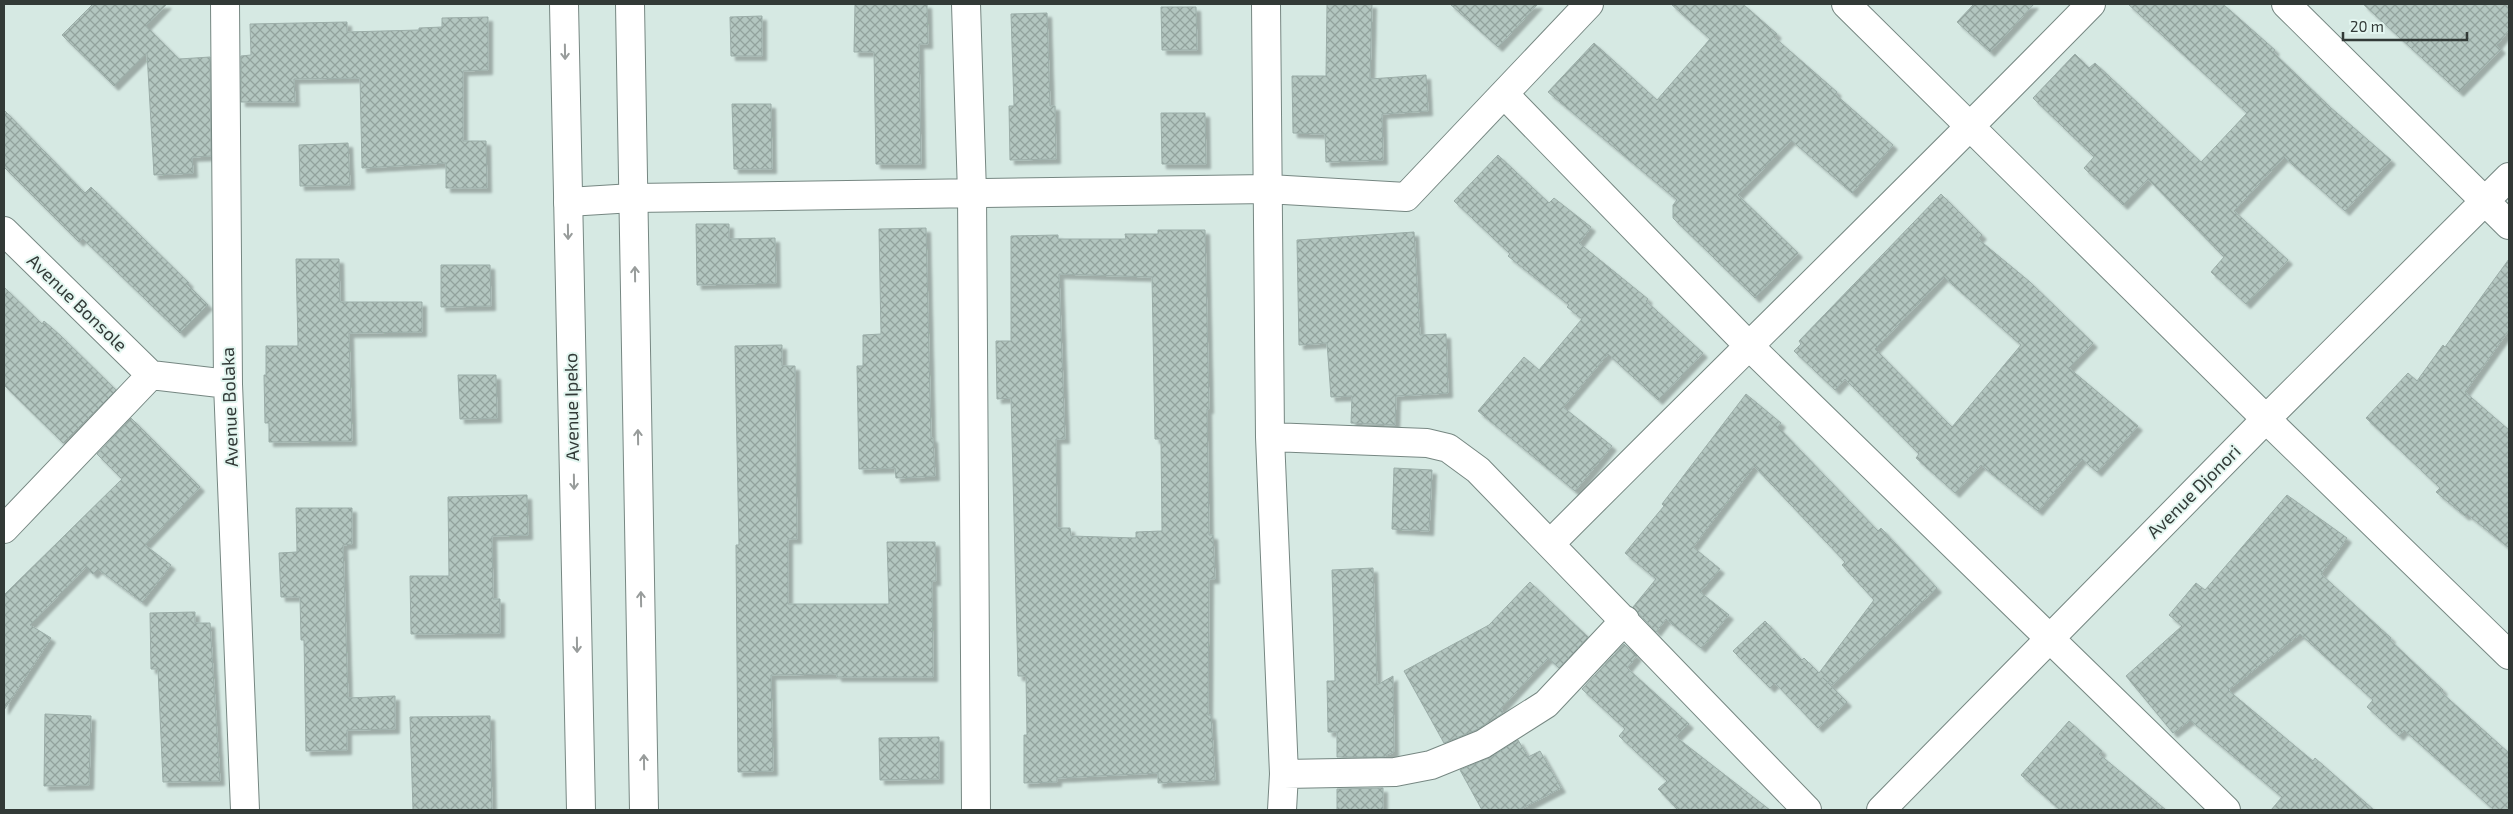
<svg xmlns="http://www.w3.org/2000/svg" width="2513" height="814" font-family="'Exo 2',sans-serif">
	<defs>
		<pattern id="building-cross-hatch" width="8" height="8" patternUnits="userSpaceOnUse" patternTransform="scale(1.25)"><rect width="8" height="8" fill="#b3c6c0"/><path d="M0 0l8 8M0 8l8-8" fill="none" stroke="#92a29d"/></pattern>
		<filter id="shadow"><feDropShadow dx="4.5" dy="4.5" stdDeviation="1" flood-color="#0004"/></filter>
	</defs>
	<rect width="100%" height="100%" fill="#d6e9e3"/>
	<!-- building -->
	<path fill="url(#building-cross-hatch)" stroke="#9bada8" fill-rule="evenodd" filter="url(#shadow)" d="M93 4H167L146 26 179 59 210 57 211 156 192 157 193 173 154 175 147 53 114 86 62 35Z
		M855 4H927L928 44H919L921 164H876L874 52H854Z
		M1327 4H1372L1370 79 1426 75 1428 111 1382 114 1383 160 1326 162 1325 134 1293 133 1292 76H1326Z
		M1450 4H1538L1498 47Z
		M1671 4H1743L1777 34 1774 37 1837 92 1835 94 1893 145 1852 193 1791 140 1738 195 1798 253 1755 298 1673 218V205L1677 200 1548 92 1594 43 1657 100 1710 39Z
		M1974 4H2034L1990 52 1957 22Z
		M2128 4H2223L2275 50 2273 52 2330 107 2391 160 2345 211 2284 157 2234 211 2288 260 2246 304 2211 272 2224 257 2148 179 2123 205 2084 168 2094 157 2033 98 2075 54 2089 68 2095 63 2201 162 2247 113Z
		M2363 4H2509V30L2497 45 2501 49 2459 92Z
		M1161 7H1196L1197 50H1162Z
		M1047 13 1050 106H1055L1056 159 1010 160 1009 106H1014L1011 14Z
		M762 16V56H731L730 17Z
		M488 17V70L463 71V141H486L487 188H446V163L362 168 360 78 294 79 295 102H241V56L251 55 250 24 347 22V32L419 30V28L442 27V18Z
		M732 104H771L772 169H734Z
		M4 110 85 193 91 187 189 283 187 284 208 305 180 333 82 238 79 242 4 167Z
		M1161 113H1205L1206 164H1162Z
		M348 143 350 185 300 186 299 145Z
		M1498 155 1549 203 1554 198 1591 227 1579 243 1648 299 1646 301 1703 353 1658 400 1608 354 1563 407 1612 446 1575 491 1478 411 1524 357 1539 370 1582 319 1567 307 1569 305 1508 256 1510 254 1454 201Z
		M1941 194 1982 235 1978 239 2030 282 2093 343 2069 368 2138 426 2097 472 2082 459 2038 511 1981 465 1955 493 1916 458 1919 454 1845 379 1835 390 1794 351 1801 344 1799 341ZM1944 277 2021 345 1952 427 1875 349Z
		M696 224H729V239L775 238 776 283 697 285Z
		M926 228 931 438H933L935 476 896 478 895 468 859 469 857 366H863V335L881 334 879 229Z
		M1158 230H1205L1209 409H1207L1209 535H1213L1215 579H1209L1208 715H1211L1215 780 1158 783V773L1057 778V782L1024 783V735H1027L1026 676H1018L1011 398 997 399 996 341H1011V236L1058 235V239H1126L1125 234H1158ZM1059 274 1152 277 1155 439H1161L1162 531 1136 532V538L1071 536 1070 528H1057L1056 439H1065Z
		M1414 232 1420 335 1446 334 1448 393 1396 396 1395 425 1351 423 1352 396 1331 397 1327 343 1299 345 1297 240Z
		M296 259H339L340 302H422V332L349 333 352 441 269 442V423H265L264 375H266V346H298Z
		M2509 259V330L2465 392 2509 430V548L2467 514 2465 516 2436 492 2440 488 2366 418 2408 373 2417 381 2443 345 2445 347Z
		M441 265H490L491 306 441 307Z
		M4 287 42 324 44 321 61 336 116 390 63 443 4 385Z
		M782 345V366H795L797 539H788V604H889L887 542H935L936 581H932L933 677H837V674L771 675 773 771 738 772 736 545H739L735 346Z
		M458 375H496L497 418 460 419Z
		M1746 394 1781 423 1778 427 1878 531 1881 528 1937 588 1832 685 1823 678 1847 702 1818 728 1775 683 1770 688 1733 651 1765 621 1802 660 1804 658 1819 673 1874 600 1842 565 1845 562 1754 466 1693 547 1720 569 1700 592 1729 615 1701 648 1666 619 1656 632 1633 607 1656 579 1625 553 1664 506 1662 504Z
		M131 418 200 487 145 545 171 565 142 602 98 569 93 574 86 567 30 625 51 638 4 710V595L122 479 97 454Z
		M1394 468 1432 470 1429 531 1392 529Z
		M527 495 528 535 492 536 493 599H500V633L411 634 410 576H449L448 497Z
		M2287 495 2347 538 2321 574 2391 638 2390 640 2443 690 2441 692 2509 753V810H2494L2404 730 2399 736 2367 707 2373 700 2300 634 2228 690 2313 761 2315 758 2374 810H2271L2282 797 2190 720 2173 733 2126 676 2182 626 2169 615 2196 583 2205 590Z
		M296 508H352V544L343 545 348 698 395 696V729L347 730V750L306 751 304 640H301L300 597H281L279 553 297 552Z
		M1373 568 1377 685 1393 676 1394 752 1383 757H1337V732H1328L1327 681H1335L1332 570Z
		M1530 582 1588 637 1559 668 1548 658 1501 708 1503 713 1476 730 1444 743 1404 671 1489 625Z
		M195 612V623H210L220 781 163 782 158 669H151L150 613Z
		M1624 644 1637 656 1627 668 1689 724 1676 737 1770 810H1678L1658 789 1667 781 1619 736 1625 729 1582 689Z
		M45 714 91 716 89 785 44 786Z
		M490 716 492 810H413L410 717Z
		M2069 721 2102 751 2099 754 2166 810H2060L2021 775Z
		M939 737V779L880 780 879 738Z
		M1518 740 1528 757 1540 751 1561 788 1519 810H1482L1460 770 1491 757Z
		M1383 788V810H1337V789Z"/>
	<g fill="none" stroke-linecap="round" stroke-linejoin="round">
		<!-- street casing -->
		<g stroke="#768782" stroke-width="30">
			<path id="street" d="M225 4 228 384 245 810
				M966 4 972 193 976 810
				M1266 4 1270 437 1284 774 1282 810
				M1846 4 2266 419 2509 655
				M2286 4 2509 225
				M1505 95 1748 345 2226 810
				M568 202 633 198 1268 189 1406 197 1589 4
				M4 231 151 375
				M1270 437 1427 443 1448 448 1478 470 1807 810
				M4 529 151 375 228 384
				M1550 544C1730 363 1913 186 2091 4
				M1284 774 1395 772 1431 765 1483 744 1546 704 1625 620
				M1881 810 2266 419 2509 177"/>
		</g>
		<!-- secondary casing -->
		<g stroke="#768782" stroke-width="30">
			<path id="secondary" d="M564 4 581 810
				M630 4 644 810"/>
		</g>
		<!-- street -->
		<use href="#street" stroke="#fff" stroke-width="28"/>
		<!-- secondary -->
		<use href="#secondary" stroke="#fff" stroke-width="28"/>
	</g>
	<!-- one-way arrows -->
	<defs><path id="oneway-shaft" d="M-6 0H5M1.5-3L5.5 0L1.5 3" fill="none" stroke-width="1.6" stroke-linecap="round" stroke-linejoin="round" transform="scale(1.25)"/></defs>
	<g stroke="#989c9b">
		<use href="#oneway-shaft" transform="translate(565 52) rotate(89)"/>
		<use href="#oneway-shaft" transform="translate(568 232) rotate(89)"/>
		<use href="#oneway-shaft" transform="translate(635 274) rotate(-91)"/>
		<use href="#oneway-shaft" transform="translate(638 437) rotate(-91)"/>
		<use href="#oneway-shaft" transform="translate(574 482) rotate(89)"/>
		<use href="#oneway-shaft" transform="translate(641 599) rotate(-91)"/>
		<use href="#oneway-shaft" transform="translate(577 645) rotate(89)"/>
		<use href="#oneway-shaft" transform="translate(644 762) rotate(-91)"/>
	</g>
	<g text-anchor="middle" stroke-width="4" stroke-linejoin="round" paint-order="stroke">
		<!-- street labels -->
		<g font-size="18" fill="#323a37" stroke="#e3f6f0">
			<text transform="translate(77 303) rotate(44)" y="6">Avenue Bonsole</text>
			<text transform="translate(230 407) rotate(-92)" y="6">Avenue Bolaka</text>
			<text transform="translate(572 407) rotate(-91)" y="6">Avenue Ipeko</text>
			<text transform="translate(2194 492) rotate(-45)" y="6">Avenue Djonori</text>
		</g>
	</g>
	<!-- border -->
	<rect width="2513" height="814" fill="none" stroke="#323a37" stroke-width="10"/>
	<!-- scale -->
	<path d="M2343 32v8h124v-8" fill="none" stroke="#323a37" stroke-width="2.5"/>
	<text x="2350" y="32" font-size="15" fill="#323a37" stroke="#e3f6f0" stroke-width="4" paint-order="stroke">20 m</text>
</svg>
